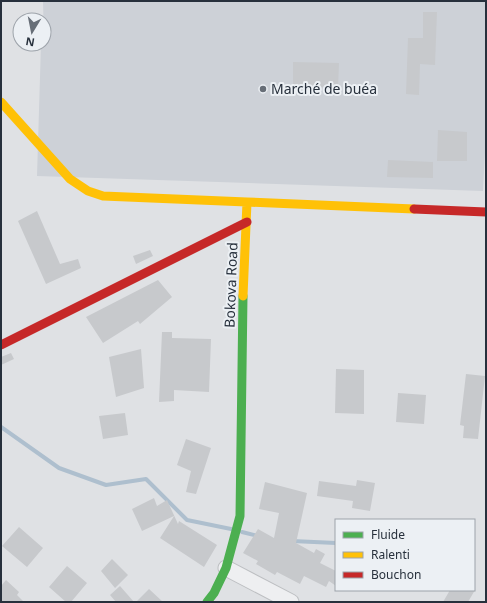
<svg xmlns="http://www.w3.org/2000/svg" width="487" height="603" font-family="'Noto Sans',sans-serif">
	<rect width="100%" height="100%" fill="#dfe1e4"/>
	<!-- built -->
	<path fill="#cdd1d7" d="M43 1H486V133L483 191 37 176 41 44H44Z"/>
	<g fill="none" stroke-linecap="round" stroke-linejoin="round">
		<!-- stream -->
		<path stroke="#aebfce" stroke-width="4" d="M1 427 59 468 106 485 146 479 187 520 231 529
			M242 532 258 536
			M292 541 336 543"/>
	</g>
	<!-- building -->
	<path fill="#c7c9cc" d="M423 12H437L435 65 420 64 419 95 406 94 408 38H423Z
		M293 62 339 63 338 88 293 86Z
		M438 130 467 132V161H437Z
		M388 160 433 162V178L387 177Z
		M37 211 60 264 78 259 81 268 46 284 18 221Z
		M150 250 153 256 136 264 133 256Z
		M158 280 172 297 140 324 138 321 103 343 86 317Z
		M162 332H172V338L211 339 209 392 174 390V401L159 402Z
		M141 349 144 388 116 397 109 357Z
		M11 353 14 359 1 365V357Z
		M336 369 364 370V414L335 413Z
		M466 374 485 376 478 439 463 438 464 426 460 425Z
		M398 393 426 395 424 424 396 422Z
		M125 413 128 435 103 439 99 416Z
		M186 439 211 448 196 494 186 492 191 471 177 465Z
		M357 480 375 483 370 511 352 508 353 501 317 496 319 481 356 486Z
		M265 482 307 493 296 543 314 553 316 549 325 554 320 563 336 571V586L329 581 326 587 304 576 300 584 277 572 275 575 256 564 258 561 243 553 258 529 274 538 279 513 259 509Z
		M154 498 157 506 167 500 178 524 179 521 217 545 204 567 160 538 174 516 142 531 132 509Z
		M19 527 43 548 27 567 2 546Z
		M112 559 128 575 115 588 101 571Z
		M67 566 87 583 71 602H66L49 587Z
		M6 580 19 592 17 595 24 602H1V586Z
		M120 586 134 602H116L110 595Z
		M149 589 163 602H136Z
		M450 590H475L468 602H443Z"/>
	<g fill="none" stroke-linecap="round" stroke-linejoin="round">
		<!-- street casing -->
		<g stroke="#bdbfc2" stroke-width="17">
			<path id="street" d="M226 568 291 602"/>
		</g>
		<!-- street -->
		<use href="#street" stroke="#eeeff1" stroke-width="15"/>
		<!-- fast -->
		<path stroke="#4caf50" stroke-width="9" d="M207 602 214 593 226 568 240 516 243 296"/>
		<!-- slow -->
		<path stroke="#ffc107" stroke-width="9" d="M1 102 70 179 88 191 103 196 247 202
			M243 296 247 202 414 209"/>
		<!-- jam -->
		<path stroke="#c62828" stroke-width="9" d="M414 209 486 212
			M1 345 247 222"/>
	</g>
	<!-- markers -->
	<circle fill="#676e77" stroke="#ecf0f4" stroke-width="1.5" cx="263" cy="89" r="4"/>
	<g text-anchor="middle" stroke-width="4" stroke-linejoin="round" paint-order="stroke">
		<!-- poi labels -->
		<g font-size="14" fill="#27303c" stroke="#ecf0f4" text-anchor="start">
			<text x="271" y="94">Marché de buéa</text>
		</g>
		<!-- street labels -->
		<g font-size="14" fill="#27303c" stroke="#ecf0f4">
			<text transform="translate(231 285) rotate(-88)" y="5">Bokova Road</text>
		</g>
	</g>
	<!-- border -->
	<rect width="487" height="603" fill="none" stroke="#27303c" stroke-width="4"/>
	<!-- legend -->
	<rect x="335" y="519" width="140" height="72" fill="#ecf0f4" stroke="#9da3aa"/>
	<rect x="343" y="532" width="20" height="6" fill="#4caf50" stroke="#9da3aa"/>
	<text x="371" y="539" font-size="12" fill="#27303c">Fluide</text>
	<rect x="343" y="552" width="20" height="6" fill="#ffc107" stroke="#9da3aa"/>
	<text x="371" y="559" font-size="12" fill="#27303c">Ralenti</text>
	<rect x="343" y="572" width="20" height="6" fill="#c62828" stroke="#9da3aa"/>
	<text x="371" y="579" font-size="12" fill="#27303c">Bouchon</text>
	<!-- north arrow -->
	<g transform="translate(32 32) rotate(190)"><circle r="19" fill="#ecf0f4" stroke="#9da3aa"/>
	<path d="M0-3L7 15L0 10L-7 15Z" fill="#676e77"/>
	<text y="-6" font-size="11" font-weight="bold" text-anchor="middle" fill="#27303c">N</text>
	</g>
</svg>
